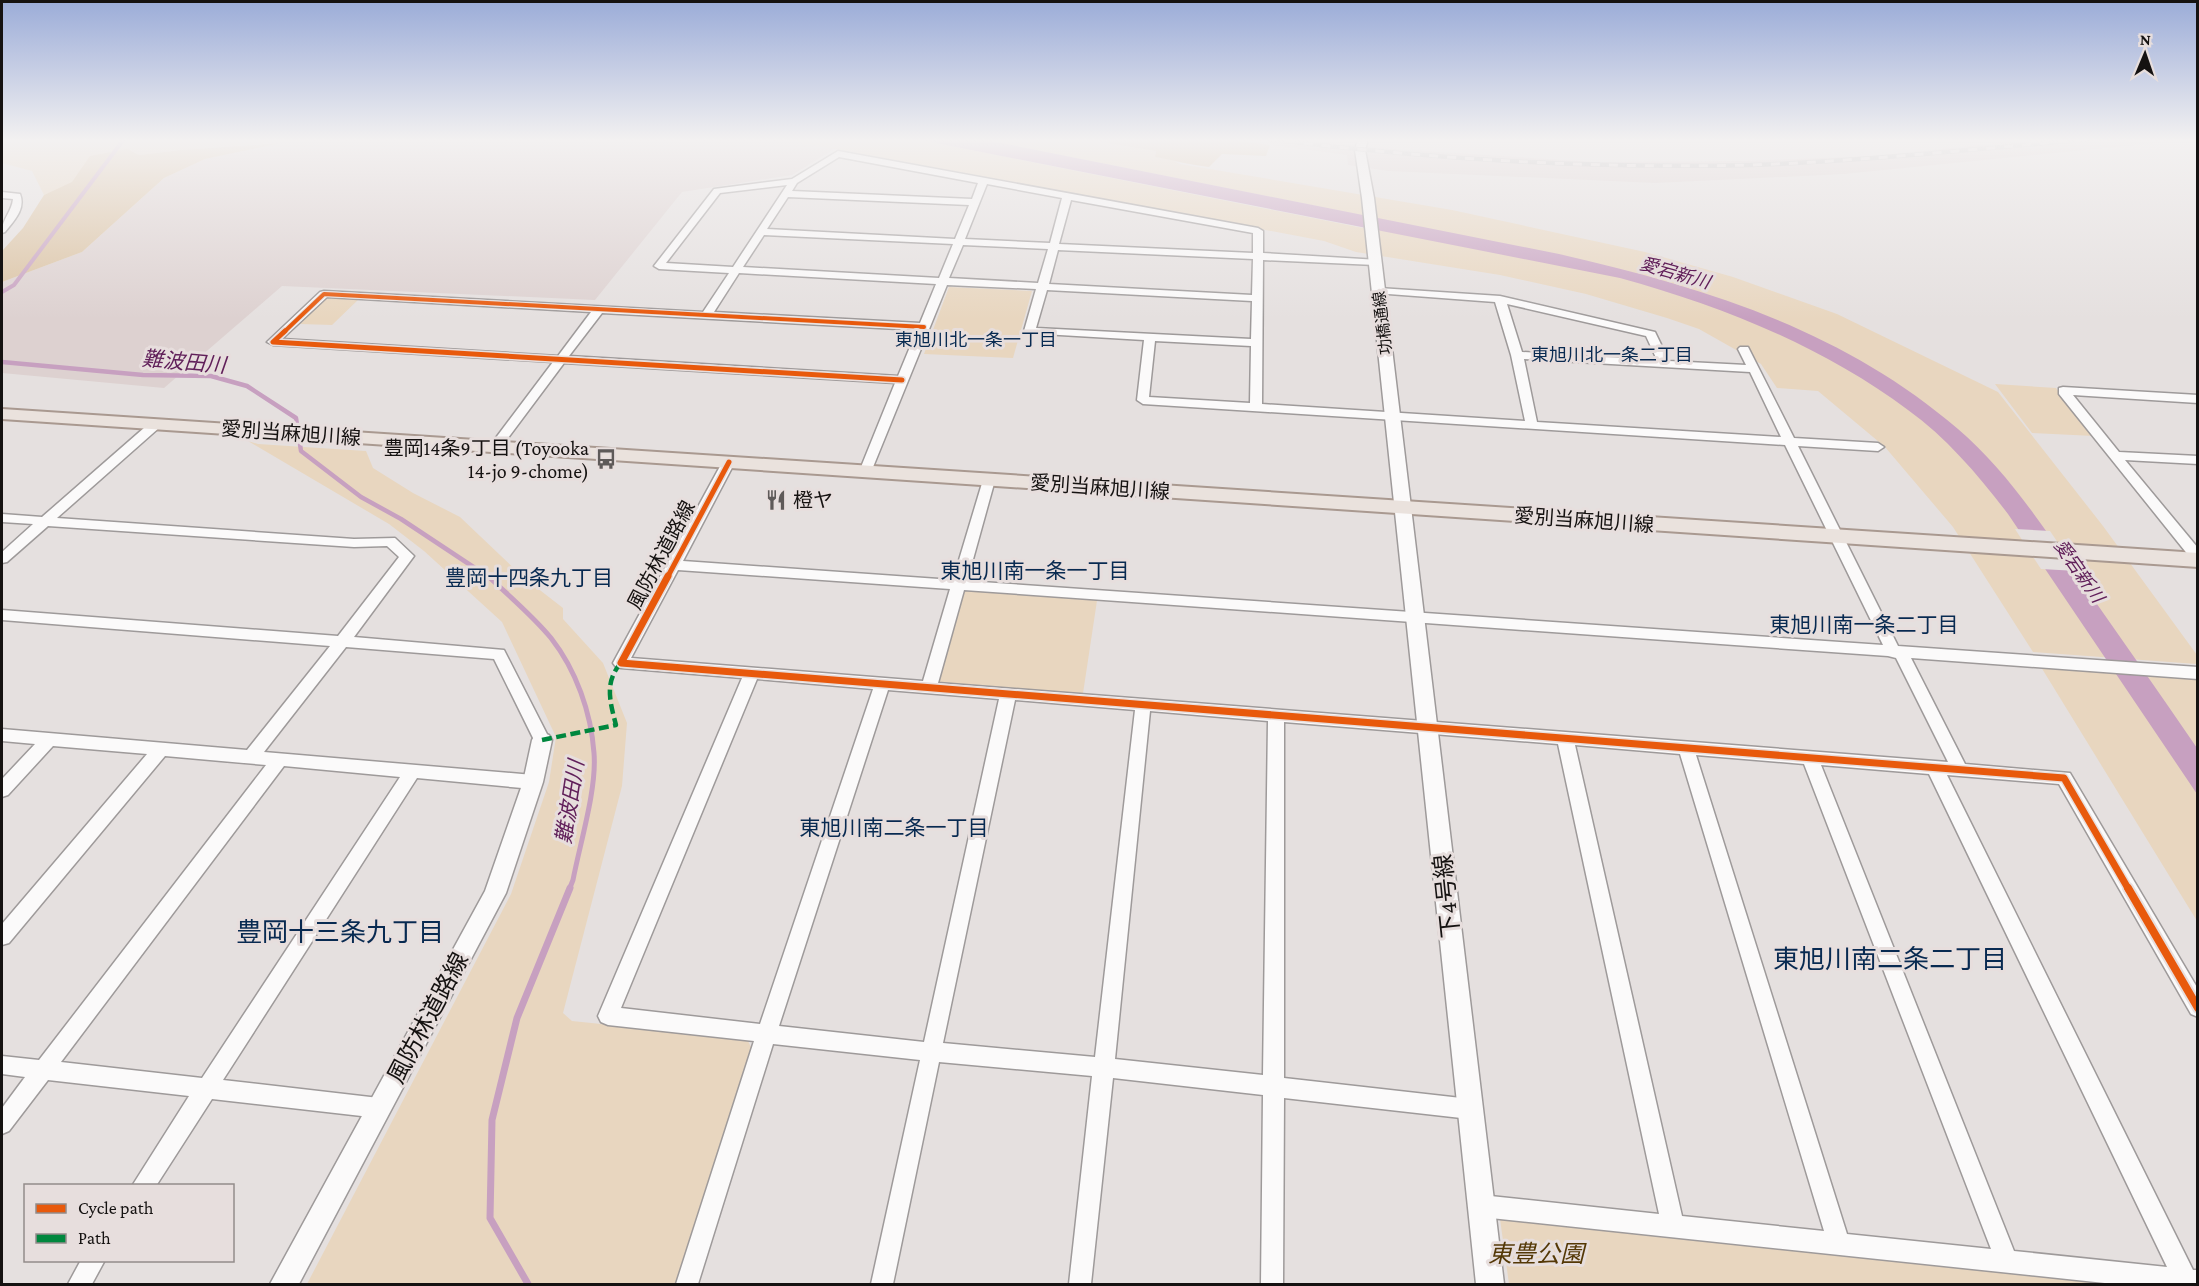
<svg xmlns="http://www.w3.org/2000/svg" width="2199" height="1286" font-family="'Crimson Pro','Noto Sans JP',serif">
	<rect width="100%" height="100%" fill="#e5e0df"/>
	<!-- built -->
	<path fill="#ddd1d0" d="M323 139H782L836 148 792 175 682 192 595 300 282 286 164 388 2 373V282L82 252 164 178 205 159 281 143Z
		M1226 139H1302L1377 148 1594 162 1744 161 1872 156 2038 139H2196L1844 174 1655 183 1388 171 1348 165 1347 155Z"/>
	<!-- green -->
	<path fill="#e8d6bf" d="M2 139H323L181 150 139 155 44 195 32 171 2 163Z
		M782 139H916L1363 228 1361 215 981 139H1082L1156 151 1155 157 1172 160 1180 164 1452 210 1645 252 1733 277 1837 314 1998 392 2103 526 2197 655V664L2033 652 1953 527 1885 447 1818 391 1777 388 1761 364 1699 329 1667 318 1586 294 1500 275 1356 252 1324 241Z
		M949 287 1032 291 1013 358 924 354Z
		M336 297 360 298 332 325 300 324 325 300Z
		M1995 384 2056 388 2094 436 2032 433Z
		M248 441 258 444 366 451 373 468 413 493 460 517 523 577 563 608V619L603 663 627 723 622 786 563 1013 572 1021 747 1039 752 1049 675 1284H307L511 894 549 782 556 737 502 622 424 551 389 524Z
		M959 584 1098 594 1082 700 929 688Z
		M2041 667 2197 676V921Z
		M1500 1219 2156 1284H1509Z"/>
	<!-- forest -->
	<path fill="#dbc2a1" d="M1082 139H1226L1270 145 1266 156 1222 154 1209 167C1190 165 1173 160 1155 157L1156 151Z
		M281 143 205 159 164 178 82 252 2 282V251L23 228 44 195 72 182 90 156 127 149 139 155 181 150Z"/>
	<!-- water -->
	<path fill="#c7a0c0" d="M916 139H981L1559 254C1704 287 1843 330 1958 429 2006 470 2042 525 2078 577 2118 634 2158 691 2197 748V794L2008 514C1979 476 1947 438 1908 410 1822 346 1722 306 1620 278Z"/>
	<!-- pier -->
	<path fill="#e5e0df" d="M2015 529 2050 531 2077 571 2041 569Z"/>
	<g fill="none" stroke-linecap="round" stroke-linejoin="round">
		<!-- stream-far3 -->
		<path stroke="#c7a0c0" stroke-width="4" d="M2 292 14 285 124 139"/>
		<!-- stream-far2 -->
		<path stroke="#c7a0c0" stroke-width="4.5" d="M2 362 143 375 211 376 247 386 296 418 301 451 361 497 401 519 490 578"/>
		<!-- stream-far1 -->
		<path stroke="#c7a0c0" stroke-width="5" d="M488 576C509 596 533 616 551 638 576 670 591 712 594 753 597 789 580 843 573 880L569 890"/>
		<!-- stream -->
		<path stroke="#c7a0c0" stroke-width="7" d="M528 1284 490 1218 492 1120 517 1018 570 888"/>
		<!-- minor casing -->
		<g stroke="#9e9a9a" stroke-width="3">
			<path id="minor" d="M838 151 1258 228 1263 231V253L1379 260 1380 262 1375 265 1263 260 1262 404 1525 421 1511 355 1495 302 1375 293 1374 291 1379 288 1500 296 1655 332 1669 361 1746 365 1738 349 1740 347H1748L1794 438 1878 443 1884 447 1878 451 1798 446 1898 646 2198 667V679L1911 658 1965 764 2070 773 2198 989V1017L2191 1014 2059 784 1947 775 2193 1270H2198V1284H2114L1481 1217 1473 1214 1470 1206 1473 1198 1481 1195 1659 1214 1558 744 1284 722V1078L1470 1099 1477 1102 1480 1109 1477 1116 1470 1119 1284 1098 1283 1284H1261L1263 1095 1113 1078 1091 1284H1069L1092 1076 939 1062 893 1284H871L920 1060 773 1044 698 1284H676L754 1041 608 1025 601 1022 598 1016 742 678 621 668 616 667 613 663 724 459H734L735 462 683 561 953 580 983 480 989 476 995 480 967 581 1883 645 1785 445 1143 404 1137 400 1144 340 1026 333 1024 331 1036 289 947 285 871 472 865 476 859 472 895 383 564 363 499 450 495 451 489 447 553 362 273 345 267 342 320 292 324 291 703 312 729 273 659 269 654 266 714 189 792 179ZM839 157 978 183 972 199 792 191 797 183ZM987 184 1062 198 1050 243 965 239ZM787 185 733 267 666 263 720 193ZM788 197 969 205 955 239 767 229ZM1071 200 1253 233V253L1059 244ZM764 235 953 244 939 278 743 267ZM963 245 1048 249 1038 283 949 278ZM1058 250 1253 259 1252 295 1049 284ZM739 273 936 284 920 323 714 312ZM1047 290 1252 301 1251 339 1036 328ZM327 297 591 312 558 356 282 339ZM1507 304 1646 336 1657 360 1522 352ZM602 313 917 330 898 376 569 356ZM1155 341 1251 346 1250 403 1149 397ZM1524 359 1750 372 1781 437 1537 422ZM678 570 950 589 923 681 631 658ZM964 590 1888 656 1896 658 1948 762 938 683ZM757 679 873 689 760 1024 621 1008ZM888 690 999 699 924 1042 779 1026ZM1015 700 1135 710 1095 1057 943 1043ZM1150 711 1268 721 1263 1075 1115 1059ZM1575 745 1680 754 1824 1231 1682 1216ZM1696 755 1804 764 1991 1249 1847 1234ZM1821 765 1929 774 2167 1267 2014 1251Z
				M2 192 20 194C26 209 14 221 5 232L2 233C1 220 12 212 13 199L2 198Z
				M2063 387 2198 395V403L2073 395 2119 452 2198 456V464L2125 460 2198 548V562L2193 561 2059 394V388Z
				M156 420 160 421 162 424 160 427 57 518 354 539 395 538 414 556 354 637 504 650 550 740 548 744 542 746 536 744 494 659 346 647 264 752 533 775 539 777 541 782 539 787 533 789 417 778 223 1080 379 1098 386 1101 389 1108 386 1115 379 1118 212 1099 156 1186H132L189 1096 48 1080 9 1131 2 1134V1108L25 1077 2 1074V1056L39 1060 266 765 165 756 9 943 2 945V924L147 754 53 746 8 795 2 797V779L35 744 2 741V729L247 750 330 646 2 620V610L338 636 399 557 387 546 354 547 48 526 7 562 2 563V552L33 524 2 522V514L42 517 152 421ZM284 766 400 777 202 1078 61 1062Z
				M81 1260H105L92 1284H68Z"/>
		</g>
		<!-- tertiary casing -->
		<g stroke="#9e9a9a" stroke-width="3">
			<path id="tertiary" d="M1358 139H1368L1365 150 1374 198 1504 1284H1476L1362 198 1355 150Z
				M542 733 549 735 552 740 543 782 506 893 299 1284H270L485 891 523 782 532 740 535 735Z"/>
		</g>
		<!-- primary casing -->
		<g stroke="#a99990" stroke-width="4">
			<path id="primary" d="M2 409 2198 553V567L2 419Z"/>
		</g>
		<!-- minor -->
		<use href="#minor" fill="#fbfafa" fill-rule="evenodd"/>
		<!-- tertiary -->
		<use href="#tertiary" fill="#fbfafa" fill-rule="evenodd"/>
		<!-- primary -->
		<use href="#primary" fill="#eae2dd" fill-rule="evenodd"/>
		<!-- rail casing -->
		<g stroke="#b7b6b6" stroke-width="4.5">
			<path id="rail" d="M1268 139C1428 159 1590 169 1751 165 1865 161 1977 149 2090 139"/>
		</g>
		<!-- rail -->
		<use href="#rail" stroke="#e7dedd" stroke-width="3" stroke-dasharray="9" stroke-linecap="butt"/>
		<!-- quiet -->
		<path stroke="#00873e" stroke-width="4.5" stroke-dasharray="10 4.5" stroke-linecap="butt" d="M542 740 616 725C610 702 604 682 621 663"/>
		<!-- cycleway-far3 casing -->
		<g stroke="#e7dedd" stroke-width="6">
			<path id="cycleway-far3" d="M283 333 324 294 924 327"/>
		</g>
		<!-- cycleway-far2 casing -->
		<g stroke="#e7dedd" stroke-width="8">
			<path id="cycleway-far2" d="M285 331 273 342 902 380
				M667 578 729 462"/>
		</g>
		<!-- cycleway-far1 casing -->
		<g stroke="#e7dedd" stroke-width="10">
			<path id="cycleway-far1" d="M668 576 621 663 2064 778 2129 890"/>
		</g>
		<!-- cycleway casing -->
		<g stroke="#e7dedd" stroke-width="12">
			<path id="cycleway" d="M2128 888 2198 1008"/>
		</g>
		<!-- cycleway-far3 -->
		<use href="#cycleway-far3" stroke="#e8590c" stroke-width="4"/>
		<!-- cycleway-far2 -->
		<use href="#cycleway-far2" stroke="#e8590c" stroke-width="5"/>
		<!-- cycleway-far1 -->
		<use href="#cycleway-far1" stroke="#e8590c" stroke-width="7"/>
		<!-- cycleway -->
		<use href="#cycleway" stroke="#e8590c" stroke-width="8"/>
	</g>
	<!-- sky -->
	<linearGradient id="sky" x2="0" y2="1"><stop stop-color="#9bacd8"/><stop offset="0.44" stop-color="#f3f1f1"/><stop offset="1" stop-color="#f3f1f1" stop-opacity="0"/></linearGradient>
	<rect width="2199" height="319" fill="url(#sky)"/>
	<!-- icons -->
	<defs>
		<g id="bus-bare" transform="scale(1.62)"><path d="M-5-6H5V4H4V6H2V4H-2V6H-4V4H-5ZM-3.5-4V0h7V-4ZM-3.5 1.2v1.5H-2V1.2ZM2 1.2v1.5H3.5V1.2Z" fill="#5e5a59" stroke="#e7dedd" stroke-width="2.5" paint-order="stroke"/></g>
		<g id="restaurant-bare" transform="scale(1.62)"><path d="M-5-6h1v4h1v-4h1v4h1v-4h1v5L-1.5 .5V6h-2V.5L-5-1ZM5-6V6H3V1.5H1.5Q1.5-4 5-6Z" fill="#5e5a59" stroke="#e7dedd" stroke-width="2.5" paint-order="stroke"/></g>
	</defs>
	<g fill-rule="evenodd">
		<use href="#bus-bare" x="606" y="459"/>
		<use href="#restaurant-bare" x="776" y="500"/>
	</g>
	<g text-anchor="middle" stroke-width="6" stroke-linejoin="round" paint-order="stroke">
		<!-- far-street labels -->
		<g font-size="16" fill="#151211" stroke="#e7dedd">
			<text transform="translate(1382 323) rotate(-97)" y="6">功橋通線</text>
		</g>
		<!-- far-water labels -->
		<g font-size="18" font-style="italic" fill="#61205a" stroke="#e7dedd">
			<text transform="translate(1675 273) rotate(16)" y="6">愛宕新川</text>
			<text transform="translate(2079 571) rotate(55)" y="6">愛宕新川</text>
		</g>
		<!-- far-neighbourhood labels -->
		<g font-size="18" fill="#082a51" stroke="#e7dedd">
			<text x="976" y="346">東旭川北一条一丁目</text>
			<text x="1612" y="361">東旭川北一条二丁目</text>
		</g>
		<!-- street labels -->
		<g font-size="20" fill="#151211" stroke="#e7dedd">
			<text transform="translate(291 433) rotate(4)" y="7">愛別当麻旭川線</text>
			<text transform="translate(1100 487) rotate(4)" y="7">愛別当麻旭川線</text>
			<text transform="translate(1584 520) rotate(4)" y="7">愛別当麻旭川線</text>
			<text transform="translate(661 555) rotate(-62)" y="7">風防林道路線</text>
		</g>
		<!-- poi labels -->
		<g font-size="20" fill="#151211" stroke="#e7dedd" text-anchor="end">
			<text x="589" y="455">豊岡14条9丁目 (Toyooka<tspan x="589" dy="23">14-jo 9-chome)</tspan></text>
			<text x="793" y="507" text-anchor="start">橙ヤ</text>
		</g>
		<!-- water labels -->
		<g font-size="21" font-style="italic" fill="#61205a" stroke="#e7dedd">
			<text transform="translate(184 362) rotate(5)" y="7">難波田川</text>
			<text transform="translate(570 802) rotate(-81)" y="7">難波田川</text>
		</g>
		<!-- neighbourhood labels -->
		<g font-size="21" fill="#082a51" stroke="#e7dedd">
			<text x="1035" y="578">東旭川南一条一丁目</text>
			<text x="529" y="585">豊岡十四条九丁目</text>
			<text x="1864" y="632">東旭川南一条二丁目</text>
			<text x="894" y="835">東旭川南二条一丁目</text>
		</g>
		<!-- near-street labels -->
		<g font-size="24" fill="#151211" stroke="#e7dedd">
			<text transform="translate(1447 896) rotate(-96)" y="8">下4号線</text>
			<text transform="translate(428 1018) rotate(-62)" y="8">風防林道路線</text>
		</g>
		<!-- near-park labels -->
		<g font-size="24" font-style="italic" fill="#543806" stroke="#e7dedd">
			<text x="1536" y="1262">東豊公園</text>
		</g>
		<!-- near-neighbourhood labels -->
		<g font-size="26" fill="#082a51" stroke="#e7dedd">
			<text x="340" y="941">豊岡十三条九丁目</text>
			<text x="1890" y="968">東旭川南二条二丁目</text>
		</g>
	</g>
	<!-- border -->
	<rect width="2199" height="1286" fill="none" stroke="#151211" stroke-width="6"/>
	<!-- legend -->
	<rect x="24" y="1184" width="210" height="78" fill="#e7dedd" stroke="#938c8b" stroke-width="1.5"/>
	<rect x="36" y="1204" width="30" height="9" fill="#e8590c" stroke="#938c8b" stroke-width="1.5"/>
	<text x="78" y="1214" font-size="18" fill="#151211">Cycle path</text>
	<rect x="36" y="1234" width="30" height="9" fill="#00873e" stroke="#938c8b" stroke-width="1.5"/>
	<text x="78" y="1244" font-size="18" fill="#151211">Path</text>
	<!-- north arrow -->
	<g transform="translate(2145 54) rotate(2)" stroke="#e7dedd" stroke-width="4.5" paint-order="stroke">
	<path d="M0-4.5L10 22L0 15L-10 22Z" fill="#151211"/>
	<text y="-9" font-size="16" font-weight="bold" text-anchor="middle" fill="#151211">N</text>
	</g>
</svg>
